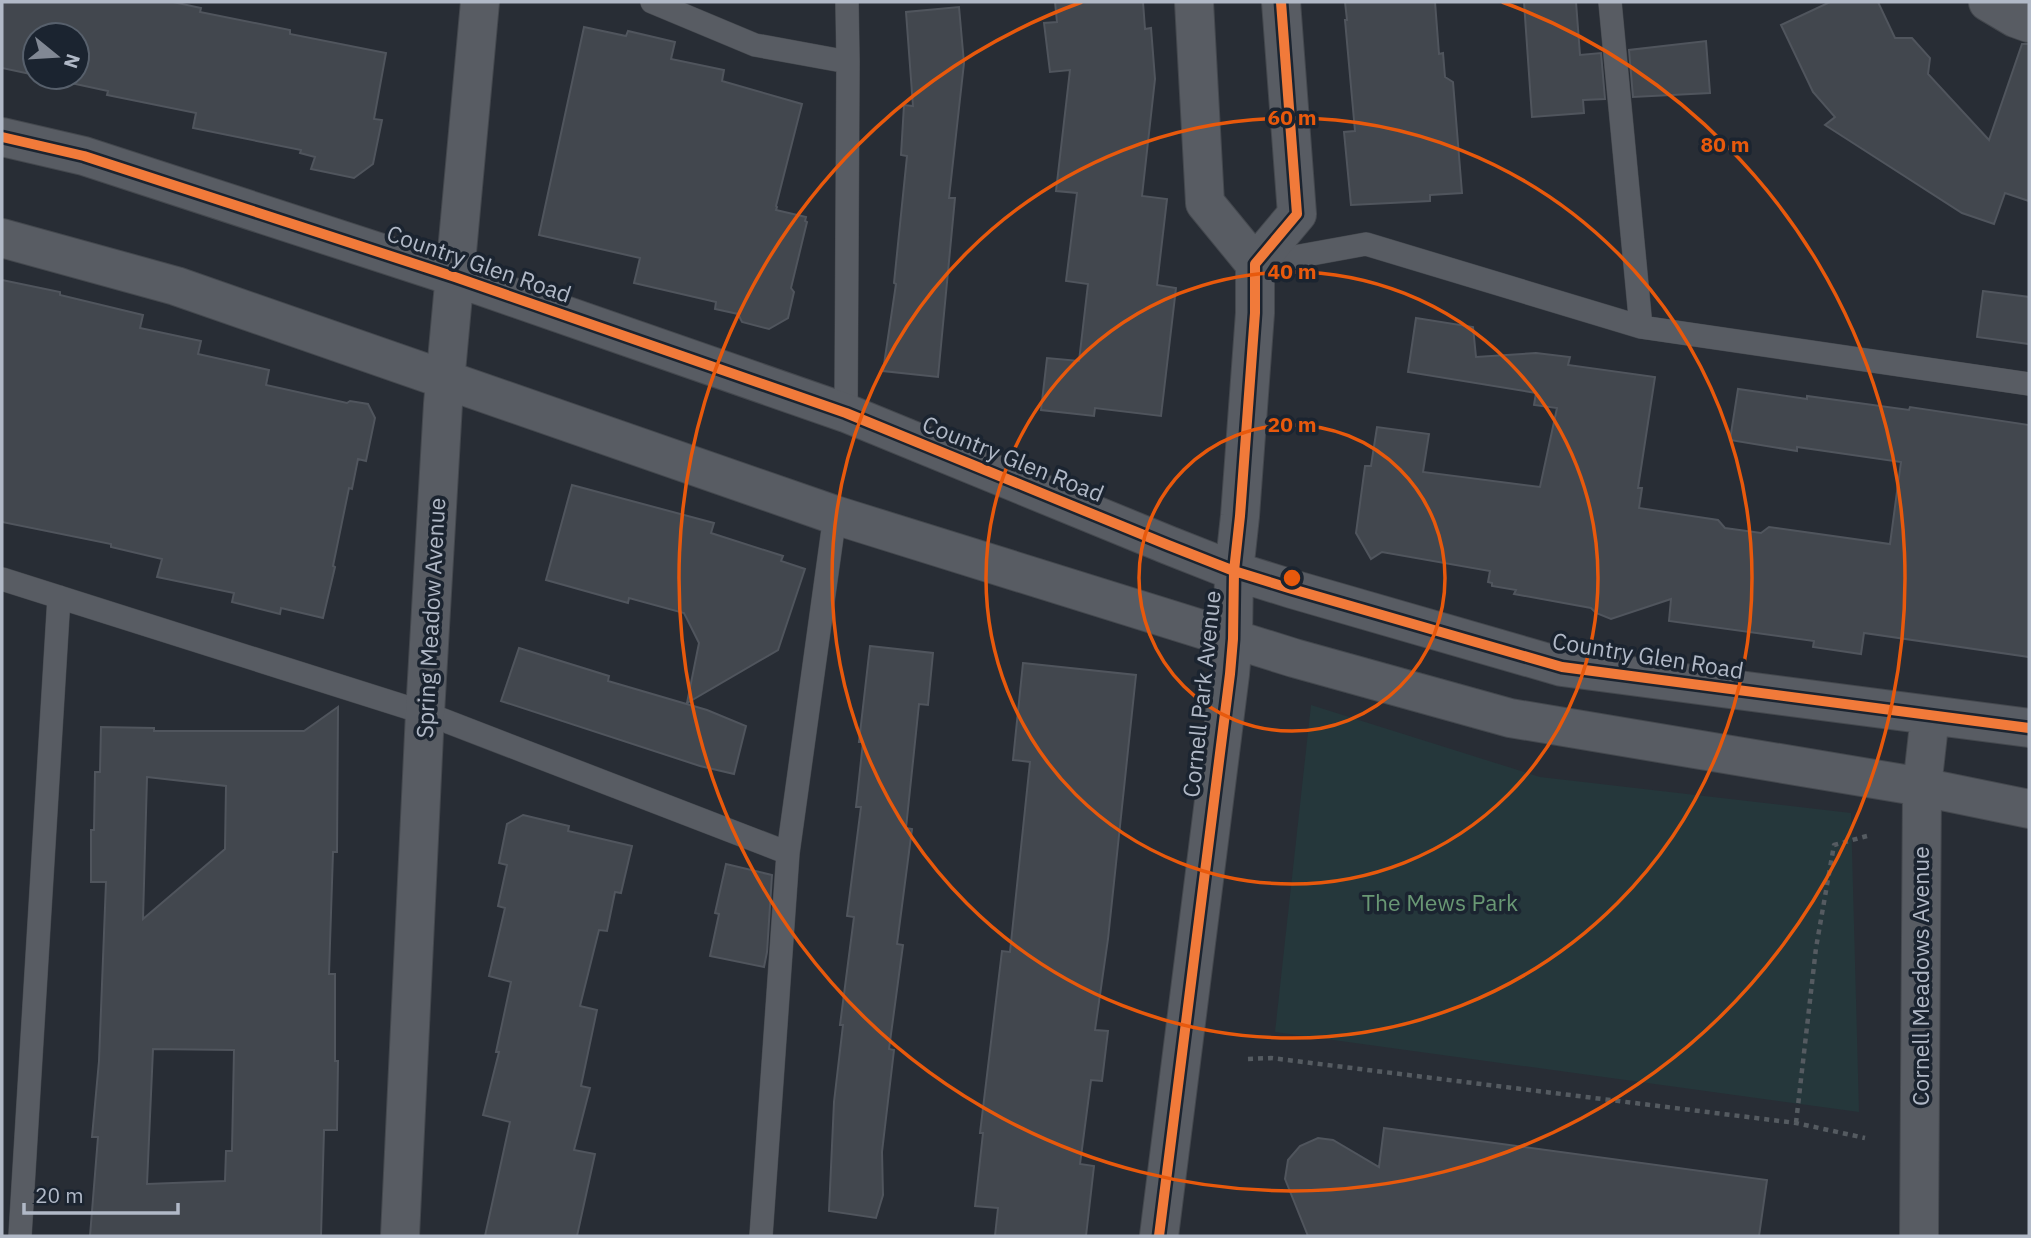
<svg xmlns="http://www.w3.org/2000/svg" width="2031" height="1238" font-family="'IBM Plex Sans',sans-serif">
	<rect width="100%" height="100%" fill="#282d35"/>
	<!-- green -->
	<path fill="#25373b" d="M1311 705 1540 777 1851 813 1859 1112 1275 1032Z"/>
	<!-- building -->
	<path fill="#42474e" stroke="#50555d" stroke-width="2" fill-rule="evenodd" d="M2 2H173L201 8 200 12 290 30V34L386 53 374 119 382 120 373 164 354 178 311 169 315 157 300 153 301 150 193 128 196 113 107 95 108 91 43 77H77V35H35V75L2 68Z
		M1055 2H1143L1145 29 1151 28 1155 79 1142 196 1167 199 1157 285 1176 288 1161 416 1095 408 1094 416 1041 410 1047 358 1079 361 1088 284 1066 281 1077 193 1056 191 1070 70 1050 72 1044 23 1057 22Z
		M1345 2H1435L1439 54 1443 53 1445 77 1453 82 1462 193 1430 195V201L1351 205 1344 132 1355 131 1345 20H1347Z
		M1524 2H1576L1580 55 1601 53 1605 99 1583 100 1584 113 1532 117Z
		M1830 2H1878L1895 38H1912L1930 58 1928 74 1989 140 2022 44H2029V201L2005 193 1994 224 1962 213 1825 125 1835 117 1813 92 1781 25Z
		M959 7 964 63 949 198H955L938 377 883 371 896 284 894 283 907 156 901 155 904 105 913 106 906 12Z
		M584 27 626 36 628 31 675 42 671 59 724 70 722 81 802 104 776 206 777 207 776 210 806 217 805 221 807 222 791 288 794 292 788 318 769 329 742 322 738 314 715 309 716 302 634 283 640 258 539 235Z
		M1706 41 1710 93 1633 97 1629 50Z
		M2 280 60 292V295L143 315 140 328 201 341 198 354 269 370 266 385 347 403 350 401 368 404 375 418 366 461 358 459 352 489 349 488 333 566 335 567 323 618 281 608 280 614 232 602 234 593 157 577 162 559 111 547V544L2 522Z
		M1983 291 2029 297V344L1977 337Z
		M1416 318 1473 327 1476 357 1536 353 1570 357 1568 365 1655 377 1638 488H1642L1639 508 1718 520 1725 528 1761 533 1769 527 1890 544 1901 462 1797 447V451L1730 440 1738 389 1807 399V396L1909 410 1910 407 2029 425V657L1864 633 1861 654 1813 647 1814 641 1669 621 1671 599 1611 619 1596 613 1591 608 1514 594 1516 590 1492 586V583L1488 582 1490 571 1382 552 1371 559 1356 533 1365 466H1371L1377 427 1429 434 1423 472 1540 487 1557 408 1534 405 1536 393 1408 372Z
		M572 485 714 523 711 533 783 556 781 561 805 569 778 650 687 703 699 643 684 613 629 598 628 603 546 580Z
		M870 646 933 653 928 705 919 704 906 828 912 829 897 944 903 945 889 1049 894 1050 882 1152 883 1195 876 1218 829 1211 834 1102 843 1025H840L854 917 847 916 861 807H856L863 742H859Z
		M519 648 609 676 608 681 707 710 746 726 734 774 700 766 501 701Z
		M1023 663 1136 675 1108 939 1095 1030 1108 1031 1102 1081 1091 1080 1080 1164 1094 1166 1086 1236H995L998 1208 975 1206 983 1133H980L1002 951 1010 952 1030 762 1013 760Z
		M338 707 337 852H333L329 974H335V1061H338L337 1130H324L321 1236H90L98 1137H92L99 1061 106 882H91V830H94L95 772H100L101 727 154 728V731H304ZM147 777 226 786 225 849 143 919ZM153 1049 234 1050 232 1151H226L225 1181 147 1184Z
		M523 815 569 826 568 831 632 846 621 893 615 892 607 931 599 930 580 1006 597 1010 581 1086 590 1088 574 1150 595 1154 577 1236H485L510 1122 483 1115 499 1052H496L511 982 489 976 505 908 498 906 507 865 499 863 507 824Z
		M726 864 772 875 767 952 764 967 710 956 719 914 715 913Z
		M1384 1128 1767 1180 1759 1236H1308L1285 1179 1288 1160 1300 1146 1318 1138 1333 1140 1379 1167Z"/>
	<g fill="none" stroke-linecap="round" stroke-linejoin="round">
		<!-- lane casing -->
		<g stroke="#44484e" stroke-width="24">
			<path id="lane" d="M652 2 755 45 848 62
				M1610 2 1641 327
				M1256 264 1366 244 1641 327 2029 384
				M846 413 848 62 847 2
				M2 579 425 713 788 853
				M20 1236 59 597
				M761 1236 788 853 835 515"/>
		</g>
		<!-- street casing -->
		<g stroke="#44484e" stroke-width="40">
			<path id="street" d="M1194 2 1205 203 1255 264
				M1988 2 2015 18 2029 23
				M2 137 84 156 455 277 846 413 1168 545 1234 571 1292 589 1562 667 2029 728
				M2 238 176 286 835 515 1294 658 1510 718 1922 787 2029 809
				M400 1236 425 713 443 404 480 2
				M1159 1236 1230 674 1233 639 1234 571 1240 516 1255 313V264L1297 214 1281 2
				M1919 1236 1922 787 1930 716"/>
		</g>
		<!-- path -->
		<path stroke="#555b61" stroke-width="4.5" stroke-dasharray="5 5" stroke-linecap="butt" d="M1248 1059 1271 1058 1796 1123 1865 1138
			M1796 1123 1816 948 1834 845 1867 836"/>
		<!-- lane -->
		<use href="#lane" stroke="#585c63" stroke-width="23"/>
		<!-- street -->
		<use href="#street" stroke="#585c63" stroke-width="38"/>
		<!-- cycleway casing -->
		<g stroke="#1b2430" stroke-width="15">
			<path id="cycleway" d="M2 137 84 156 455 277 846 413 1168 545 1234 571 1292 589 1562 667 2029 728
				M1159 1236 1230 674 1233 639 1234 571 1240 516 1255 313V264L1297 214 1281 2"/>
		</g>
		<!-- cycleway -->
		<use href="#cycleway" stroke="#f17a3a" stroke-width="10"/>
	</g>
	<!-- distance rings -->
	<g fill="none" stroke="#e8590c" stroke-width="3.5">
		<circle cx="1292" cy="578" r="153"/>
		<circle cx="1292" cy="578" r="306"/>
		<circle cx="1292" cy="578" r="460"/>
		<path d="M1502 2A613 613 0 1 1 1082 2"/>
	</g>
	<g text-anchor="middle" stroke-width="7" stroke-linejoin="round" paint-order="stroke">
		<!-- street labels -->
		<g font-size="23" fill="#b1b9c7" stroke="#1b2430">
			<text transform="translate(479 264) rotate(19)" y="8">Country Glen Road</text>
			<text transform="translate(1013 459) rotate(22)" y="8">Country Glen Road</text>
			<text transform="translate(431 618) rotate(-87)" y="8">Spring Meadow Avenue</text>
			<text transform="translate(1648 656) rotate(9)" y="8">Country Glen Road</text>
			<text transform="translate(1202 694) rotate(-84)" y="8">Cornell Park Avenue</text>
			<text transform="translate(1921 976) rotate(-90)" y="8">Cornell Meadows Avenue</text>
		</g>
		<!-- park labels -->
		<g font-size="23" fill="#699874" stroke="#1b2430">
			<text x="1440" y="911">The Mews Park</text>
		</g>
	</g>
	<circle cx="1292" cy="578" r="10" fill="#e8590c" stroke="#1b2430" stroke-width="3.5"/>
	<g font-size="21" text-anchor="middle" font-weight="bold" fill="#e8590c" stroke="#1b2430" stroke-width="7" stroke-linejoin="round" paint-order="stroke">
		<text x="1292" y="125">60 m</text>
		<text x="1725" y="152">80 m</text>
		<text x="1292" y="279">40 m</text>
		<text x="1292" y="432">20 m</text>
	</g>
	<!-- border -->
	<rect width="2031" height="1238" fill="none" stroke="#b1b9c7" stroke-width="7"/>
	<!-- north arrow -->
	<g transform="translate(56 56) rotate(108)"><circle r="33" fill="#1b2430" stroke="#57606c" stroke-width="2"/>
	<path d="M0-5L12 26L0 18L-12 26Z" fill="#818894"/>
	<text y="-10" font-size="19" font-weight="bold" text-anchor="middle" fill="#b1b9c7">N</text>
	</g>
	<!-- scale -->
	<path d="M24 1203v10h154v-10" fill="none" stroke="#b1b9c7" stroke-width="3.5"/>
	<text x="35" y="1203" font-size="21" fill="#b1b9c7" stroke="#1b2430" stroke-width="5" paint-order="stroke">20 m</text>
</svg>
